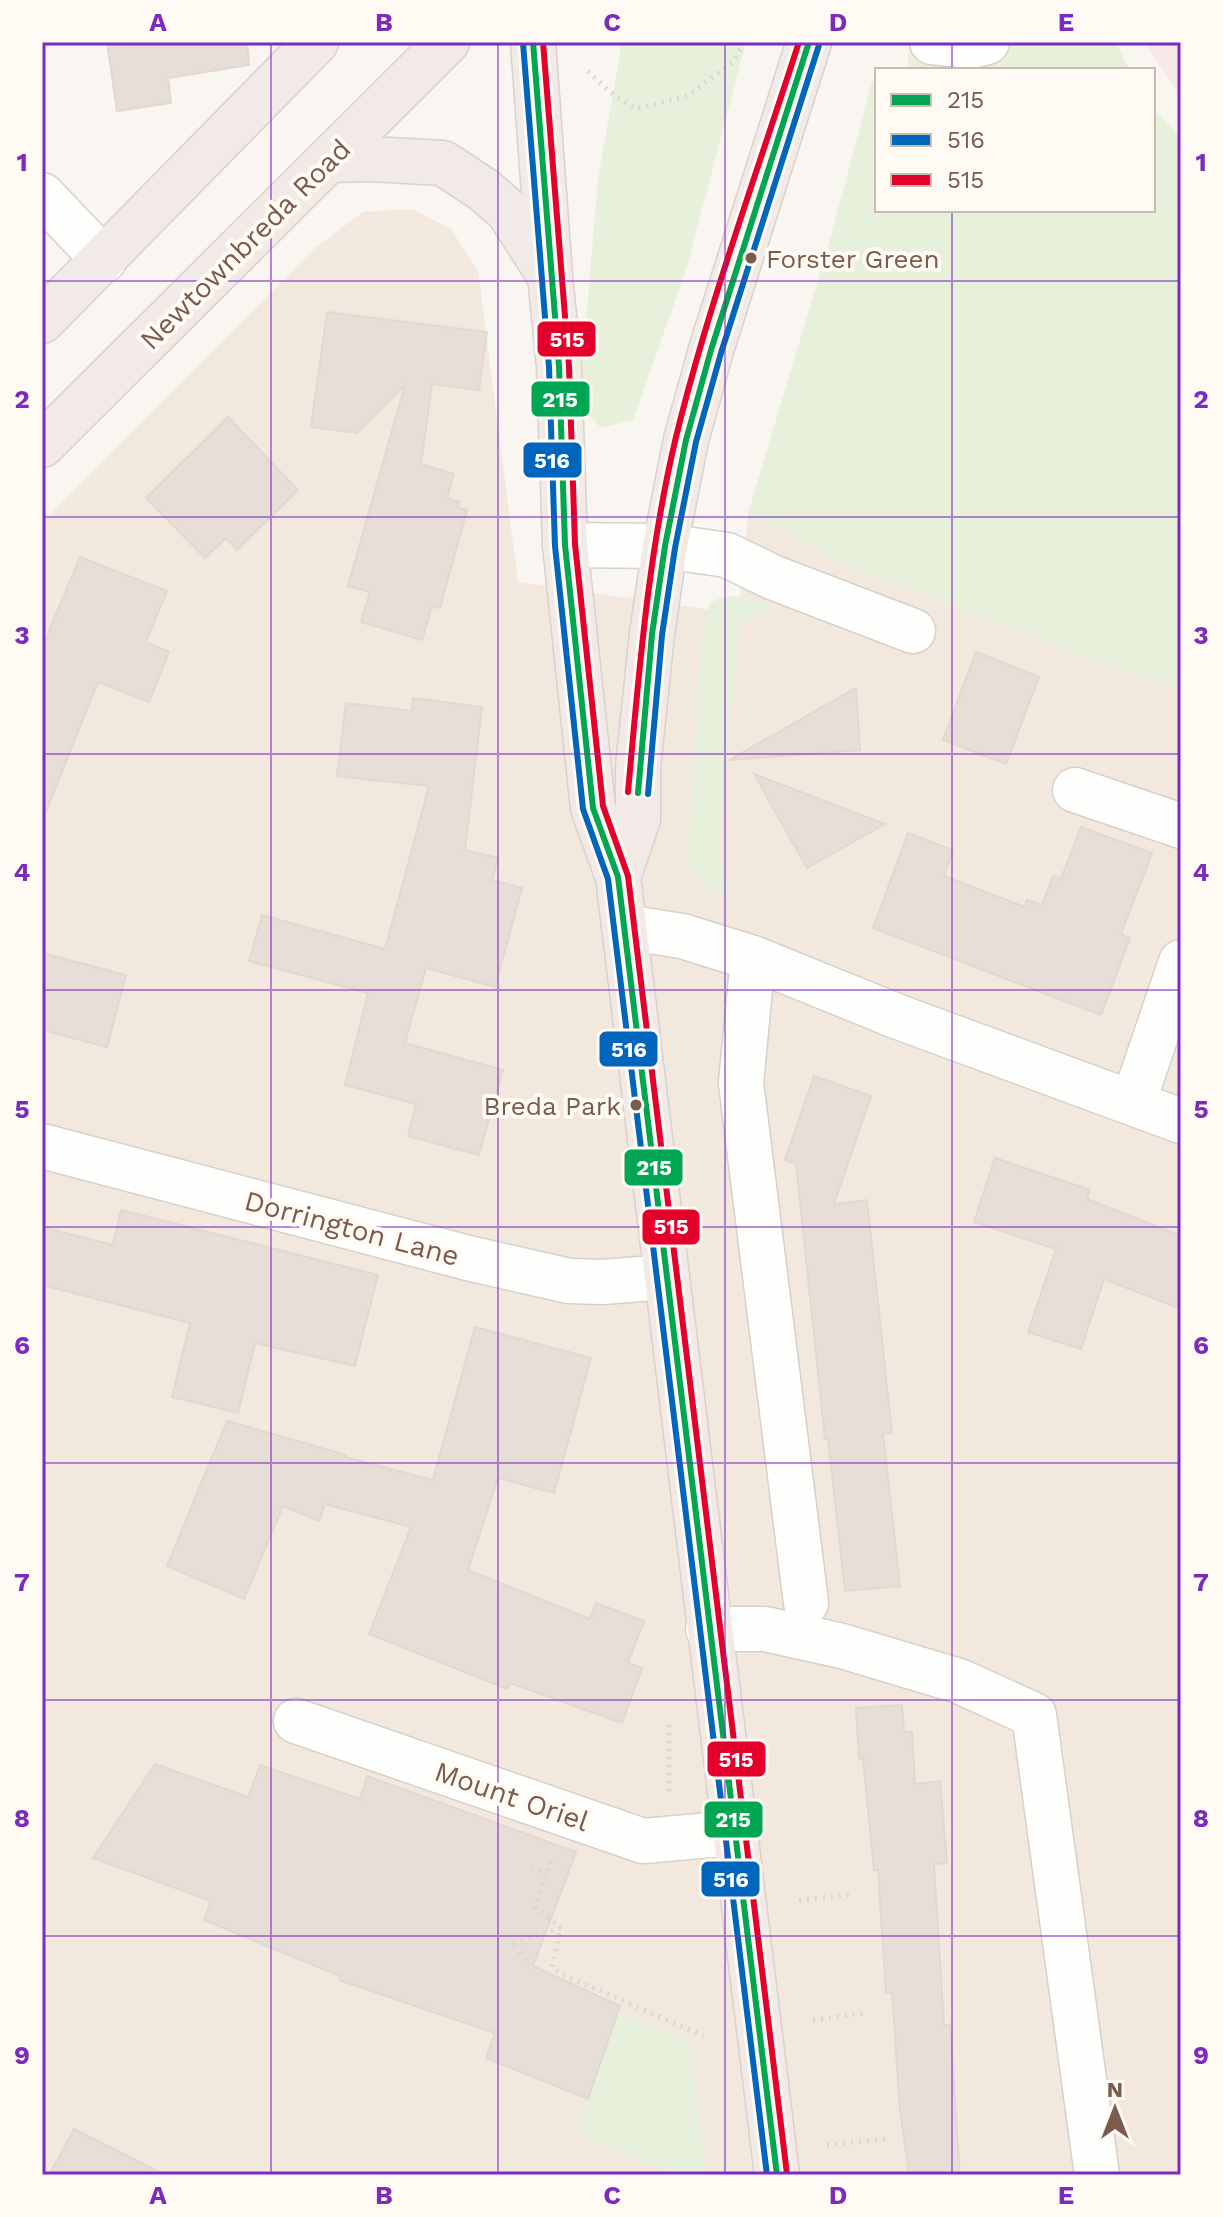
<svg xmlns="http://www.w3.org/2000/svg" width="1223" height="2217" font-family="'Work Sans',sans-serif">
	<rect width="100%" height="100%" fill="#f9f5f0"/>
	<!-- residential -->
	<path fill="#f2e8de" d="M412 209 451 229 478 271 518 582 739 614 748 513 849 566 1086 657 1181 690V2175H42V523L315 248 363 212Z"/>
	<!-- medical -->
	<path fill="#fae9e9" d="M1144 42H1181V99Z"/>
	<!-- green -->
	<path fill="#e7f0db" d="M622 42H746L686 270 633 420 601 428 579 404 598 179Z
		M909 42H1115L1130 70H908Z
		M877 80V210H1153V109L1181 137V690L1086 657 849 566 748 513 831 236 872 82Z
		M745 596 777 608 739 623 718 854 734 901 706 888 687 862 702 630 710 603 722 597Z
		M618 2012 691 2043 706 2175H673L576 2133Z"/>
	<!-- building -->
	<path fill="#e6ded7" stroke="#e2d8d2" stroke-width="2" d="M107 42H247L249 65 168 78 171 103 117 111Z
		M327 312 487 332 479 390 432 384 421 464 454 474 447 498 459 502 458 508 467 510 440 608 432 606 422 640 361 622 370 592 348 586 405 385 357 433 311 427Z
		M228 417 298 490 237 550 226 538 205 558 146 498Z
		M80 557 167 591 146 642 169 652 149 702 98 682 44 816H42V648Z
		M976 652 1039 677 1006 764 943 740Z
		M856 688 860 750 729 760Z
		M413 698 482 707 465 850 498 858 492 880 522 888 495 987 426 968 405 1043 503 1070 479 1155 408 1136 416 1104 345 1085 368 993 249 961 262 915 385 949 429 786 337 776 346 703 412 711Z
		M754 774 885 824 807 868Z
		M1081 827 1152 853 1121 934 1130 938 1101 1015 873 928 908 833 953 850 944 876 1025 907 1027 900 1042 905 1053 876 1061 879Z
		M42 953 126 975 107 1047 42 1030Z
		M814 1076 871 1096 834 1204 867 1200 892 1433 883 1434 900 1586 845 1591 828 1439H825L796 1164 785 1160Z
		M995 1158 1090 1190 1087 1199 1181 1236V1309L1104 1279 1081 1349 1028 1332 1056 1249 974 1222Z
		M121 1210 378 1275 355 1366 255 1343 238 1413 172 1397 190 1323 42 1285V1227L113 1245Z
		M475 1327 591 1358 554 1493 498 1478 468 1570 590 1619 596 1603 644 1621 628 1663 642 1668 622 1723 510 1683 507 1689 369 1634 411 1527 325 1504 319 1521 283 1506 244 1599 167 1566 227 1421 346 1455 345 1457 433 1480Z
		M902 1705 904 1732H912L915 1784 940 1781 947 1863 934 1864 944 2025H950L960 2175H909L900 2110 892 1993H886L878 1870H874L863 1759H859L856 1708Z
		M155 1764 248 1797 260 1765 360 1799 367 1776 576 1852 533 1966 620 2006 588 2099 486 2058 495 2033 339 1980 340 1976 204 1920 211 1901 93 1858Z
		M74 2129 165 2175H49Z"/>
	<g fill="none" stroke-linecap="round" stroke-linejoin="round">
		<!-- minor casing -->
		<g stroke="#d7d1cb" stroke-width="47">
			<path id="minor" d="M932 42 972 46 987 42
				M42 195 104 260
				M565 545 665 546 727 555 772 577 913 631
				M1075 790 1181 826
				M624 927 682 936 753 958 896 1016 1181 1121
				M753 958 741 1083 806 1603
				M1133 1103 1181 962
				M42 1146 468 1258 569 1281 602 1282 667 1277
				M708 1629H765L842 1646 959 1681 1034 1715 1097 2175
				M296 1721 643 1841 734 1833"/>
		</g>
		<!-- highway casing -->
		<g stroke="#dad1cc" stroke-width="47">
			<path id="highway" d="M533 42 550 276 559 366 565 545 593 808 618 877 777 2175
				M331 160 370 159 443 163 484 190 508 211 546 270
				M42 321 316 42
				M42 445 447 42
				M618 877 638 819V767L652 634 665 546 686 440 711 350 809 42"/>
		</g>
		<!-- path -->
		<path stroke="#dcd5d0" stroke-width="5" stroke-dasharray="2 6" stroke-linecap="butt" d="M588 71 610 92 636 109 687 96 733 62 745 42
			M669 1725V1791
			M550 1861 535 1907 561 1928
			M532 1868 546 1873
			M799 1900 850 1895
			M526 1960 511 1944 561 1928 552 1967 564 1975 704 2036
			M813 2020 865 2013
			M827 2145 885 2139"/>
		<!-- minor -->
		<use href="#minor" stroke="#fefefd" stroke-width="44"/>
		<!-- highway -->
		<use href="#highway" stroke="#f2eae7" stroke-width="44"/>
		<!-- bus-1 casing -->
		<g stroke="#fffaf3" stroke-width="12">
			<path id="bus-1" d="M533 42 559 366 565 545 593 808 618 877 777 2175
				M638 793 652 634 665 546 686 440 711 350 809 42"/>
		</g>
		<!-- bus-2 casing -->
		<g stroke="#fffaf3" stroke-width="12">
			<path id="bus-2" d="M523 43 549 367 555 546 583 809 608 879 767 2175
				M648 794 662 635 675 548 696 442 721 353 819 45"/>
		</g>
		<!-- bus-3 casing -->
		<g stroke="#fffaf3" stroke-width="12">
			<path id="bus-3" d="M543 42 569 366 575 544 603 806 628 876 787 2174
				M628 792C639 673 648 554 676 437 709 303 757 173 799 42"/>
		</g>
		<!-- bus-1 -->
		<use href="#bus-1" stroke="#00a651" stroke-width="6"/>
		<!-- bus-2 -->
		<use href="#bus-2" stroke="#0065bd" stroke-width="6"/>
		<!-- bus-3 -->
		<use href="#bus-3" stroke="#e4002b" stroke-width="6"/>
	</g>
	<!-- grid -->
	<path fill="none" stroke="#7b2cbf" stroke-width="2" stroke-opacity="0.55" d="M271 42V2175M498 42V2175M725 42V2175M952 42V70M952 210V2175M42 281H1181M42 517H1181M42 754H1181M42 990H1181M42 1227H1181M42 1463H1181M42 1700H1181M42 1936H1181"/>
	<!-- markers -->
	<g fill="#7a5c4d" stroke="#fffaf3" stroke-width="3">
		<circle cx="751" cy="258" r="7"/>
		<circle cx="636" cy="1105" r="7"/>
	</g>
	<g text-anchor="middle" stroke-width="8" stroke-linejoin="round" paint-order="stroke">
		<!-- bus labels -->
		<g font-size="26" fill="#7a5c4d" stroke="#fffaf3" text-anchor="start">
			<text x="766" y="268">Forster Green</text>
			<text x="621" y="1115" text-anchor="end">Breda Park</text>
		</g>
		<!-- street labels -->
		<g font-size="28" fill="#7a5c4d" stroke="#fffaf3">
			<text transform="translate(245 244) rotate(-45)" y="10">Newtownbreda Road</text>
			<text transform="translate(352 1228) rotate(15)" y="10">Dorrington Lane</text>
			<text transform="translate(512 1796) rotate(19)" y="10">Mount Oriel</text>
		</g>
	</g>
	<g stroke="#fffaf3" stroke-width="3">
		<rect x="536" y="320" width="61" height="38" rx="8" fill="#e4002b"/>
		<rect x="530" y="380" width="61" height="38" rx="8" fill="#00a651"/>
		<rect x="522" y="441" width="61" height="38" rx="8" fill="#0065bd"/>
		<rect x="598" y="1030" width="61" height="38" rx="8" fill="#0065bd"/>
		<rect x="623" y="1148" width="61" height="39" rx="8" fill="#00a651"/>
		<rect x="641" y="1208" width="60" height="38" rx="8" fill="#e4002b"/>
		<rect x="706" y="1740" width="61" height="38" rx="8" fill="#e4002b"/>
		<rect x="703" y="1800" width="61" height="39" rx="8" fill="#00a651"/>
		<rect x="700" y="1860" width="61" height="38" rx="8" fill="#0065bd"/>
	</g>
	<g font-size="22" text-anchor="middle" font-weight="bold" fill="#fff">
		<text x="567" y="347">515</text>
		<text x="560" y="407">215</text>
		<text x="552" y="468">516</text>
		<text x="629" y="1057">516</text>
		<text x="654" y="1175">215</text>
		<text x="671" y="1234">515</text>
		<text x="736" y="1767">515</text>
		<text x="733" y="1827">215</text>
		<text x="731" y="1887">516</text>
	</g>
	<!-- border -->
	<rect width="1223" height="2217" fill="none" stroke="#fffaf3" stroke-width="88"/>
	<!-- legend -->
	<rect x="875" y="68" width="280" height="144" fill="#fffaf3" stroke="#cabbb1" stroke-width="2"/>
	<rect x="891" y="94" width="40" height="12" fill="#00a651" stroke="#cabbb1" stroke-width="2"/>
	<text x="947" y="108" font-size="24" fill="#7a5c4d">215</text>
	<rect x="891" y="134" width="40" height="12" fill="#0065bd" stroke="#cabbb1" stroke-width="2"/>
	<text x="947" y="148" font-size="24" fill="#7a5c4d">516</text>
	<rect x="891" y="174" width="40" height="12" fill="#e4002b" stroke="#cabbb1" stroke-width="2"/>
	<text x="947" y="188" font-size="24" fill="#7a5c4d">515</text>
	<!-- north arrow -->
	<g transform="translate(1115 2109)" stroke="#fffaf3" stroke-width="6" paint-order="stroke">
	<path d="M0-6L14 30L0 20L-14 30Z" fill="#7a5c4d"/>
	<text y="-12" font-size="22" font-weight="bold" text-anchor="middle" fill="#7a5c4d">N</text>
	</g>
	<rect x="44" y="44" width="1135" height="2129" fill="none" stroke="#7b2cbf" stroke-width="3"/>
	<g font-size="26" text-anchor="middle" font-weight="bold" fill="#7b2cbf">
		<text x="158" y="31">A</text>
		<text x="384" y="31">B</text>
		<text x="612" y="31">C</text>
		<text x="838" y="31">D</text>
		<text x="1066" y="31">E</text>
		<text x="22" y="171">1</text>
		<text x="1201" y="171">1</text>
		<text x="22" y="408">2</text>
		<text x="1201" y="408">2</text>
		<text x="22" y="644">3</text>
		<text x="1201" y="644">3</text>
		<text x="22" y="881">4</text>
		<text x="1201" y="881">4</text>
		<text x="22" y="1118">5</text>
		<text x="1201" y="1118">5</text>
		<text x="22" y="1354">6</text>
		<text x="1201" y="1354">6</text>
		<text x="22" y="1591">7</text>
		<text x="1201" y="1591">7</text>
		<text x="22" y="1827">8</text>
		<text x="1201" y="1827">8</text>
		<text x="22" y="2064">9</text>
		<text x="1201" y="2064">9</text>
		<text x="158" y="2204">A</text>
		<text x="384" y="2204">B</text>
		<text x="612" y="2204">C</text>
		<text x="838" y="2204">D</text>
		<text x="1066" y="2204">E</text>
	</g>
</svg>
